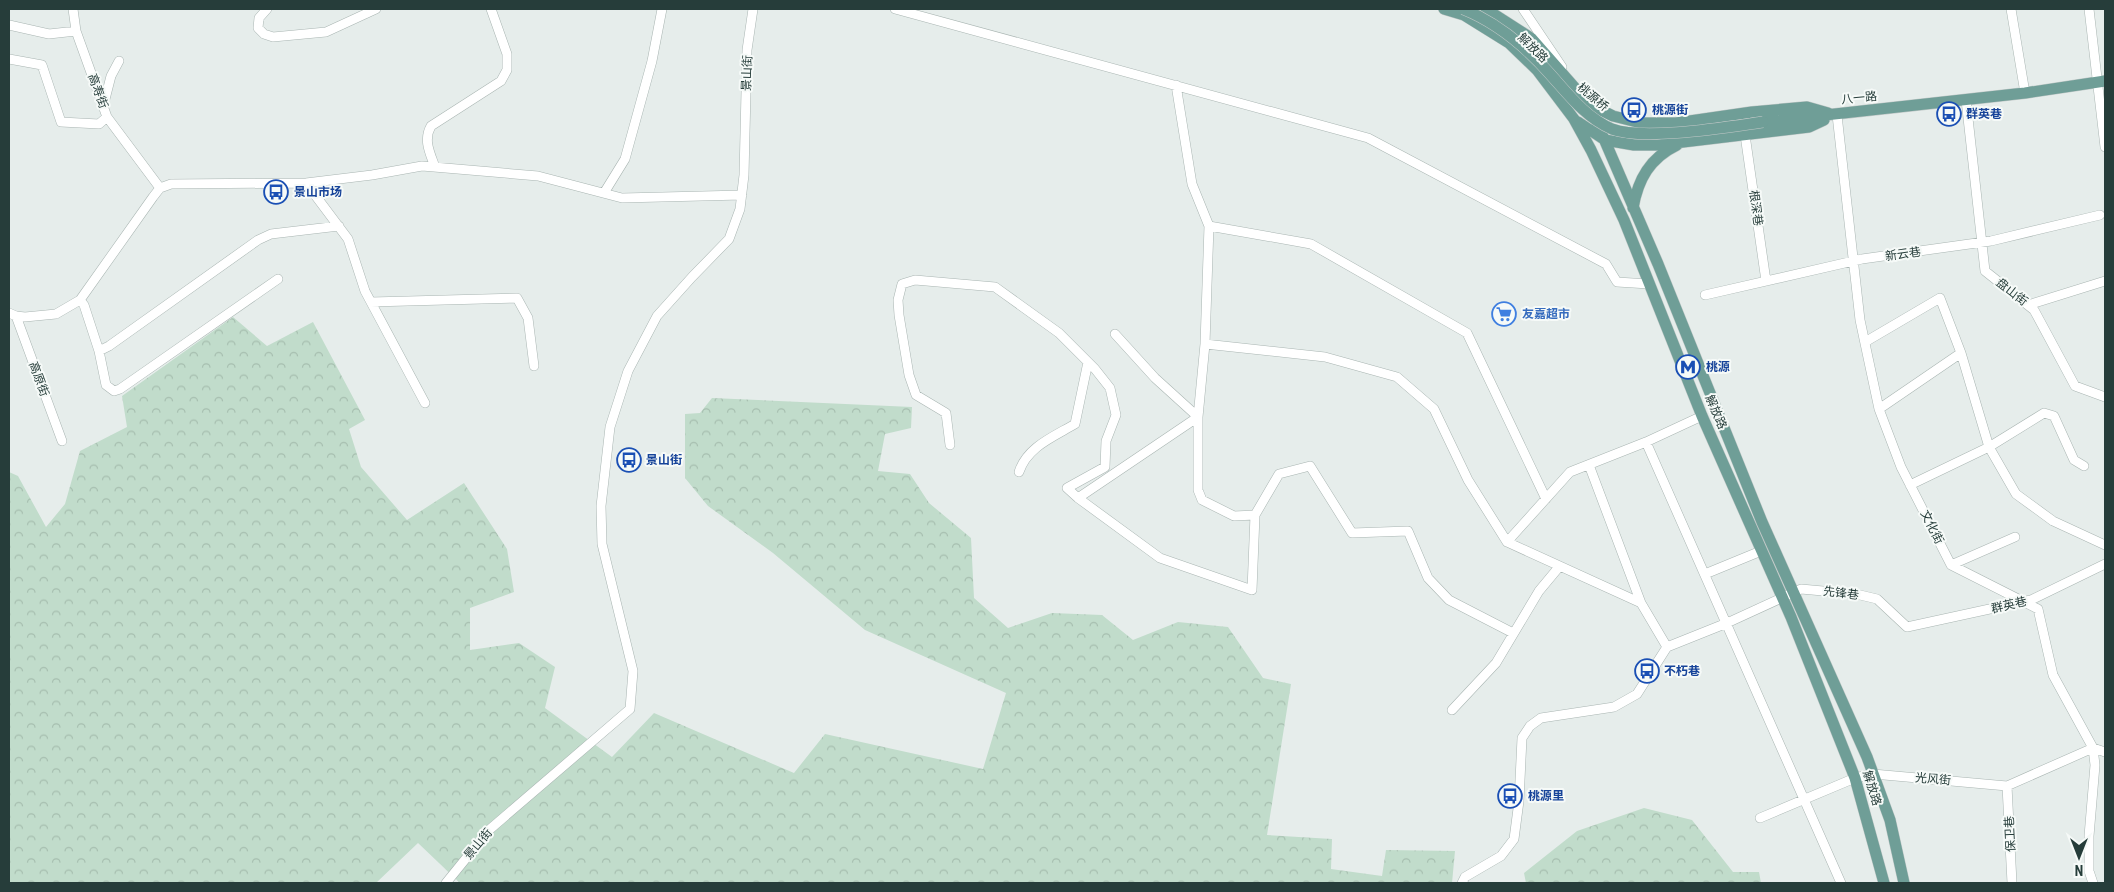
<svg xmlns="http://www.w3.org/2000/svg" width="2114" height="892" font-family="'Roboto Condensed','Noto Sans SC',sans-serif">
	<defs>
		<pattern id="forest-crowns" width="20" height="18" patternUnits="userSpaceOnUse" patternTransform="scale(1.25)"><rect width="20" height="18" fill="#c1dccb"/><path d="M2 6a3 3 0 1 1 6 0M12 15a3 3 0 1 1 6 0" fill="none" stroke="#a6beaf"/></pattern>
	</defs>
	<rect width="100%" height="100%" fill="#e6edeb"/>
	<!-- forest -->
	<path fill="url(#forest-crowns)" d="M233 317 267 346 313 322 365 420 349 429 361 467 407 520 464 483 507 549 514 592 470 608V650L519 643 555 667 545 708 612 757 654 713 794 773 825 734 983 769 1006 693 865 630 773 553 708 506 685 478V414L700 413 712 398 912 407 911 428 885 434 878 471 910 474 929 503 971 538 974 598 1008 628 1052 613 1102 615 1133 640 1178 622 1228 627 1263 678 1291 684 1267 835 1332 839 1331 869 1382 876 1386 850 1455 851 1452 883H460L418 843 376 883H9V472L18 476 46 527 65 504 80 451 127 427 122 396Z
		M1644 808 1692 820 1733 872H1759L1761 883H1526L1524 873 1577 831Z"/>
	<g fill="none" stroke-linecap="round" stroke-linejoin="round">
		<!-- minor casing -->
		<g stroke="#a9b5b2" stroke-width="10">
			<path id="minor" d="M73 9 76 31 107 117 160 188
				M267 9 259 18 258 28 264 34 273 37 326 32 376 9
				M895 9 1368 138 1606 264 1617 282 1649 284
				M1523 9 1562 67
				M2011 9 2025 93
				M2089 9 2105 147
				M9 25 49 34 76 31
				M9 59 42 65 61 122 99 124 107 117
				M1176 85 1192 184 1209 226 1311 244 1467 333 1546 499
				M1966 100 1985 271 2034 310 2075 386 2105 397
				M103 107 111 76 119 61
				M1837 115 1860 320 1879 409 1901 467 1951 565 2038 609 2053 675 2093 748 2095 765 2089 836V871L2093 883
				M1745 135 1766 281
				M435 167C430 153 423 140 431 126L501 81 507 70V54L491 9
				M306 183 348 239 365 291 425 403
				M604 193 625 159 652 61 662 9
				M1209 226 1205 344 1198 417V490L1202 500 1234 516 1255 515
				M1705 295 1862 259 1991 241 2100 215
				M80 300 84 305 99 351 106 385 114 391 120 389 278 279
				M371 302 517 298 528 318 534 366
				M2028 305 2105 281
				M9 313 16 316 25 317 56 314 80 300 153 197 160 188 171 184 306 183 372 175 422 166 538 176 622 198 742 195
				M16 316 62 441
				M1115 334 1155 378 1198 417 1078 498 1160 558 1252 590 1255 515 1279 474 1310 466 1352 533 1408 531 1428 578 1449 600 1513 633
				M1865 342 1940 298 1961 353 1989 447 2016 494 2053 521 2105 545
				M1205 344 1325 357 1397 377 1434 409 1468 480 1507 542 1570 472 1646 442 1702 416
				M99 351 109 346 258 240 271 234 339 226
				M1879 409 1961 353
				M1646 442 1841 883
				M950 445 946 413 916 395 909 375 899 315 898 300 902 284 915 280 995 287 1059 333 1095 369 1110 388 1116 415 1106 441 1105 467 1067 488 1078 498
				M1589 465 1641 603
				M1019 472C1027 447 1053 437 1075 424L1088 362
				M1910 485 1989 447 2044 413 2054 416 2074 460 2084 466
				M1507 542 1641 603 1667 647
				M1951 565 2015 537
				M1705 574 1761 551
				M1452 710 1496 663 1539 591 1559 567
				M2007 786 2012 883
				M1760 818 1855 778 1873 774 2007 786 2093 748 2105 752
				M446 883 489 830 630 709 633 671 602 544 601 506 610 427 628 371 657 316 692 277 729 239 740 209 744 175 747 50 753 9
				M1462 883 1465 877 1501 856 1514 839 1519 801 1522 738 1530 726 1541 718 1614 707 1637 694 1667 647 1727 623 1801 589 1856 594 1877 599 1907 627 2031 600 2105 564"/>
		</g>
		<!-- major casing -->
		<g stroke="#c2c9c8" stroke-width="12">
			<path id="major" d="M1444 9 1464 15 1509 43 1537 70 1574 119 1591 150 1624 220 1702 416 1791 617 1855 778 1884 883
				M1486 9 1531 38 1589 104 1658 264 1762 522 1867 757 1890 820 1904 883
				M1589 104 1613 116 1641 123H1676L1752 112 1807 107 1828 113
				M1578 122 1605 140 1634 145H1658L1809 127 1824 120
				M1763 122 2025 93 2105 81
				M1633 208C1638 179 1650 158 1677 145"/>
		</g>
		<!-- minor -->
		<use href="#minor" stroke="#fff" stroke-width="9"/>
		<!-- major -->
		<use href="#major" stroke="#6f9e97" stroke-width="11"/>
		<!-- major-bridge casing -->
		<g stroke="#c2c9c8" stroke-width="12" stroke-linecap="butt">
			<path id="major-bridge" d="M1463 9C1498 23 1526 47 1550 74 1568 94 1586 118 1612 129 1644 141 1727 127 1763 122"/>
		</g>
		<!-- major-bridge -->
		<use href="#major-bridge" stroke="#6f9e97" stroke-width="11"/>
	</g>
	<!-- icons -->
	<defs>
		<g id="bus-ring" transform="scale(1.25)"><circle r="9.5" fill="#f6faf8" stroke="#1a4fb4" stroke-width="1.5"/><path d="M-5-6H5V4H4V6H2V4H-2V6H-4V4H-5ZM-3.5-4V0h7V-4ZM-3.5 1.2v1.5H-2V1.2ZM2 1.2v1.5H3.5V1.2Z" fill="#1a4fb4"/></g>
		<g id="supermarket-ring" transform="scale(1.25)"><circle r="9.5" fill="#f6faf8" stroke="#3f7fe0" stroke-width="1.5"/><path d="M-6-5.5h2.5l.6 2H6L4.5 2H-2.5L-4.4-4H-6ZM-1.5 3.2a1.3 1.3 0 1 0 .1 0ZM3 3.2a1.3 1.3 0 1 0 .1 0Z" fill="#3f7fe0"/></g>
		<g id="metro-ring" transform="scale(1.25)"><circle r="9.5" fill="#f6faf8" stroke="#1a4fb4" stroke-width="1.5"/><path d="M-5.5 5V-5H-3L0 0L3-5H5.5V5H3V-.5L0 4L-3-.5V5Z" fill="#1a4fb4"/></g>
	</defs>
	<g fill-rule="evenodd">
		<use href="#bus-ring" x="1634" y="110"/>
		<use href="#bus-ring" x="1949" y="114"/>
		<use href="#bus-ring" x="276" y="192"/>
		<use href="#supermarket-ring" x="1504" y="314"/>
		<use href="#metro-ring" x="1688" y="367"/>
		<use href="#bus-ring" x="629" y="460"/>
		<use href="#bus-ring" x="1647" y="671"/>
		<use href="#bus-ring" x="1510" y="796"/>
	</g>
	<g text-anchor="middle" stroke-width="4" stroke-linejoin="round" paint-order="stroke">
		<!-- street labels -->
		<g font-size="12" fill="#263d3a" stroke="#f6faf8">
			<text transform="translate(1533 48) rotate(44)" y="4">解放路</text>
			<text transform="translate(747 73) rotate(-88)" y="4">景山街</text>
			<text transform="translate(98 91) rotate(70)" y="4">高寿街</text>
			<text transform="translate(1593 97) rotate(40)" y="4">桃源桥</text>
			<text transform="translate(1859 98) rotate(-6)" y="4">八一路</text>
			<text transform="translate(1756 208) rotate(82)" y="4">根深巷</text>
			<text transform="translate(1903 254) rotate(-8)" y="4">新云巷</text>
			<text transform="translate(2012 292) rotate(38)" y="4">盘山街</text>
			<text transform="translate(39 379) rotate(70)" y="4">高原街</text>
			<text transform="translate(1716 412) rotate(67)" y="4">解放路</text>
			<text transform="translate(1932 527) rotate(63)" y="4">文化街</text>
			<text transform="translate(1841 593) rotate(7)" y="4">先锋巷</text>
			<text transform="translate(2009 605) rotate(-13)" y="4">群英巷</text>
			<text transform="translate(1933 779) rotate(5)" y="4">光风街</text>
			<text transform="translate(1872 788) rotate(73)" y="4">解放路</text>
			<text transform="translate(2010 834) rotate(-93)" y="4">保卫巷</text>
			<text transform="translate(478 844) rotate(-50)" y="4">景山街</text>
		</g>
		<!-- transit labels -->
		<g font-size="12" font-weight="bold" fill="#164399" stroke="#f6faf8" text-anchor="start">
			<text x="1652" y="114">桃源街</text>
			<text x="1966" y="118">群英巷</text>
			<text x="294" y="196">景山市场</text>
			<text x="1706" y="371">桃源</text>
			<text x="646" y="464">景山街</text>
			<text x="1664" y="675">不朽巷</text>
			<text x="1528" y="800">桃源里</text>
		</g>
		<!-- shop labels -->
		<g font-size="12" font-weight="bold" fill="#366cbe" stroke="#f6faf8" text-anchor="start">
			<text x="1522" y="318">友嘉超市</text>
		</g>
	</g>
	<!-- border -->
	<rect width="2114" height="892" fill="none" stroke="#263d3a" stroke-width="20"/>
	<!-- north arrow -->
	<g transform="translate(2079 857) rotate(180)" stroke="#f6faf8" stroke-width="4" paint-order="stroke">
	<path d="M0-4L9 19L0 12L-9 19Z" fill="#263d3a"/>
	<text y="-8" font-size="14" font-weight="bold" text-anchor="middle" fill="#263d3a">N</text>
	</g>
</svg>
